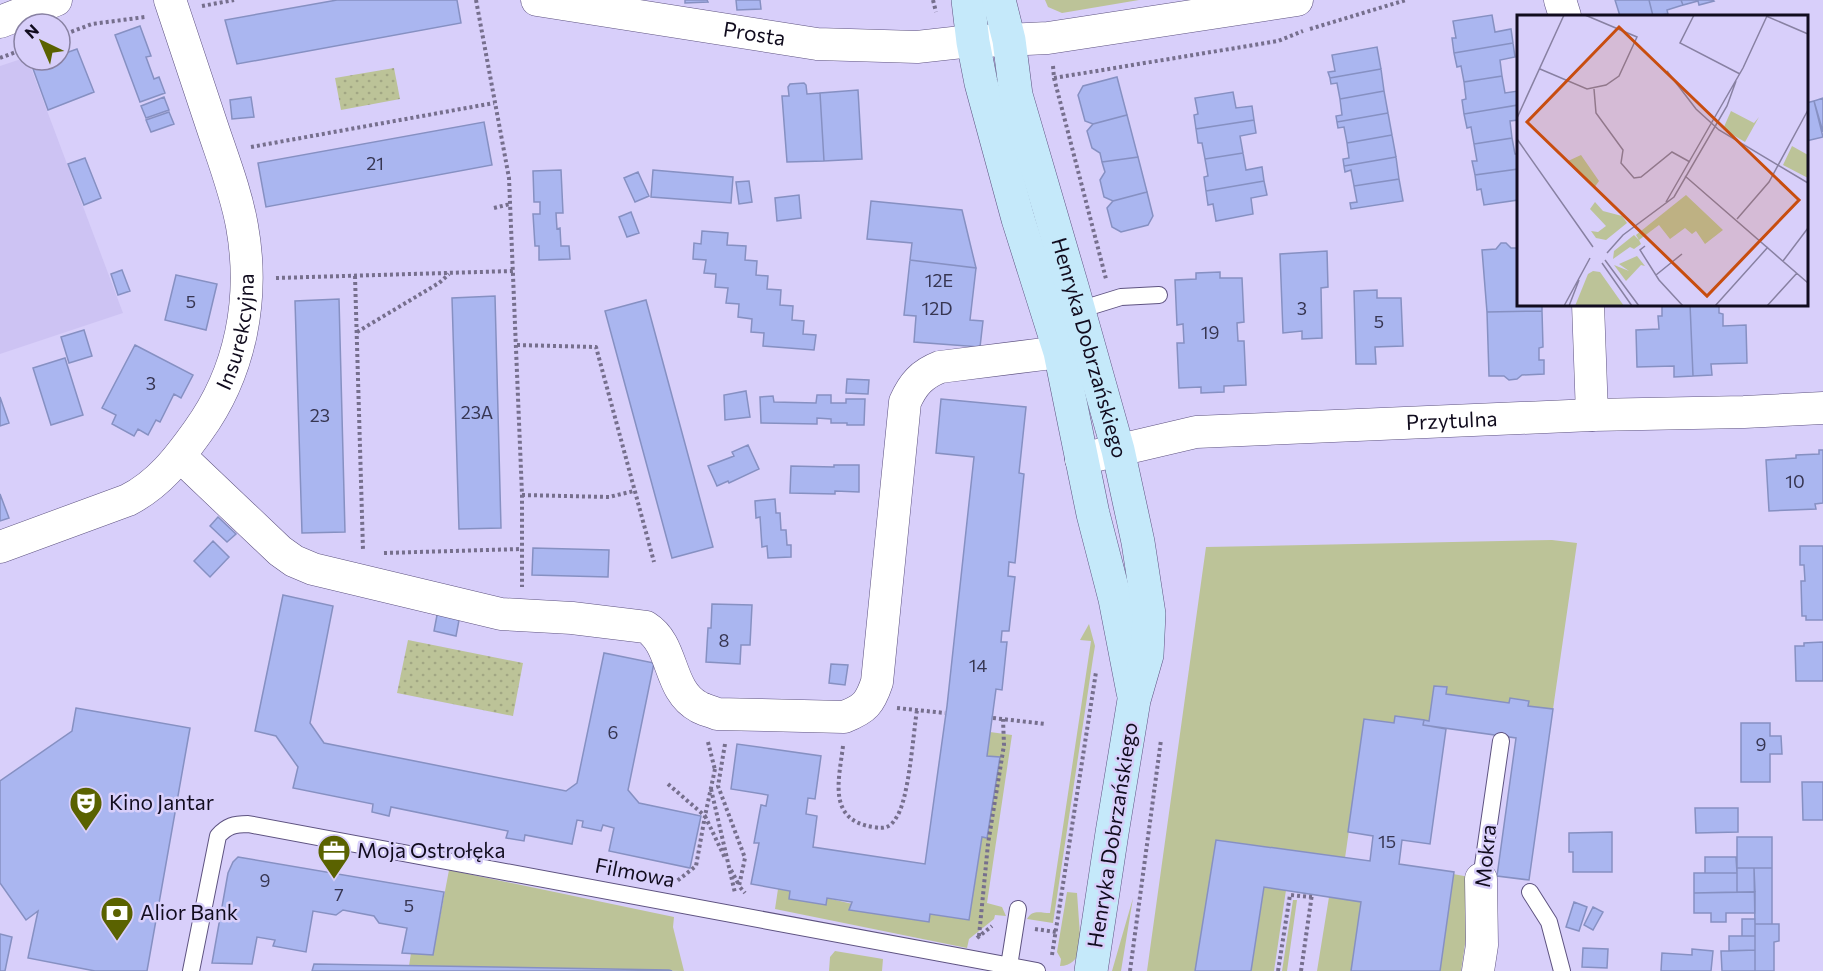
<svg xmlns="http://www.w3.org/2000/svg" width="1823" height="971" font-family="Commissioner,sans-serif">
	<defs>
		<pattern id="park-dots" width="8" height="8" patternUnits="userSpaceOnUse" patternTransform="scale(1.5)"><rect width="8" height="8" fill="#bcc398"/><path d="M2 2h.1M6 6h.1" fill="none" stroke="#a1a683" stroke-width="1.8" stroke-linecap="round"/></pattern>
	</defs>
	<rect width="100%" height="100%" fill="#d8cffa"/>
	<!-- built -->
	<path fill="#cdc3f3" d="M24 58V60H28L123 313 0 354V66Z"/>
	<!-- green -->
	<path fill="#bcc398" d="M1045 0H1139L1062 13 1048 7Z
		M1552 540 1577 543 1553 709 1528 706 1510 699 1509 703 1446 694 1447 687 1434 686 1429 721 1396 716 1394 723 1365 719 1345 858 1216 840 1195 971H1147L1206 547Z
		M1089 624 1095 646 1093 658 1053 923 1027 919C1032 909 1041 913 1050 913L1091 641 1080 640Z
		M990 732 1012 735 987 903 1002 907 1006 916 995 915 994 919 969 939 967 948 775 909 778 889 790 891 826 905 827 898 929 922 930 914 969 920 982 837H987L1000 758 987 756Z
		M449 870 674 917 673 927 684 971 409 966 411 953 433 954Z
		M1453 874 1475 878 1461 971H1440Z
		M1264 887 1286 890 1274 971H1251Z
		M1067 892 1077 893 1081 949C1077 959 1071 966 1060 966L1061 959 1057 952Z
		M1329 897 1361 902 1351 971H1317Z
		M1133 898 1121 971H1112Z
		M1293 900H1297L1287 971H1282Z
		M835 951 883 959 882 971H829L830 957Z"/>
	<!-- park -->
	<path fill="url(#park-dots)" d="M394 68 400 99 341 110 335 78Z
		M408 640 523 663 513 716 397 693Z"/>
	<!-- building -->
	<path fill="#aab6f0" stroke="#8690c2" stroke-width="1.5" d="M337 0H457L461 23 237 64 225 20Z
		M685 0H707L708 2 685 3Z
		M736 0H760L761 9 737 10Z
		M1615 0H1649L1653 16H1620Z
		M1649 0H1681L1683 5 1667 10 1668 14 1653 16Z
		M1681 0H1713L1714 1 1699 5 1698 1 1683 5Z
		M1492 15 1495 32 1511 29 1513 43 1454 53 1452 38H1456L1453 21Z
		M140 26 151 56 146 57 154 79 159 77 165 93 140 102 115 35Z
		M1513 43 1515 57 1500 60 1502 76 1464 82 1461 66 1457 67 1454 53Z
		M1377 47 1381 69 1330 78 1328 72 1335 71 1332 55Z
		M77 49 94 92 48 110 32 66 48 60H60V55Z
		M1381 69 1384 91 1340 99 1337 83 1331 84 1330 78Z
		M1502 76 1505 93 1518 91V105L1464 114 1462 100 1466 99 1464 82Z
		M1117 77 1127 115 1093 124 1085 121 1078 95 1083 86Z
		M804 83 806 85 807 94 820 93 824 161 787 162 782 96H789L788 87 790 84Z
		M858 90 862 159 824 161 820 93Z
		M1384 91 1388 113 1337 122 1336 116 1342 115 1340 99Z
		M1233 92 1236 108 1252 106 1254 120 1196 129 1194 115 1198 114 1195 98Z
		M164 97 169 110 146 118 141 106Z
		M251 97 254 117 232 119 230 100Z
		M1823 98V132L1814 101Z
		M1814 101 1823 137 1806 141V103Z
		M1518 105V120L1510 121 1512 138 1474 144 1471 127 1467 128 1464 114Z
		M169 112 174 124 151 132 146 120Z
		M1388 113 1392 135 1347 143 1344 127 1338 128 1337 122Z
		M1127 115 1138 157 1102 162 1100 153 1092 148 1087 131 1093 124Z
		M1254 120 1256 133 1240 136 1243 153 1205 159 1202 143H1198L1196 129Z
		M484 122 492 165 266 207 258 163Z
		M1392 135 1396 157 1344 166 1343 159 1349 158 1347 143Z
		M1512 138 1515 154H1518V169L1475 175 1472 161H1477L1474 144Z
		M1243 153 1246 170 1262 167 1264 181 1206 191 1204 177 1208 176 1205 159Z
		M1138 157 1147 192 1113 201 1104 197 1100 180 1105 172 1102 162Z
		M1396 157 1399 179 1354 186 1351 170 1345 172 1344 166Z
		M85 158 101 198 84 205 68 164Z
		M1518 169V200L1484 205 1481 189 1477 190 1475 175Z
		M561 170 563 213H556L557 229 560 228 561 246H569L570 259 539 260V246H535L533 214H540V202H534L533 171Z
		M653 170 733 177 731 203 651 197Z
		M638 172 649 196 635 202 624 178Z
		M1399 179 1403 201 1351 209 1350 203 1357 202 1354 186Z
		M749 181 752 202 739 204 736 182Z
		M1264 181 1267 195 1251 198 1253 214 1216 221 1213 204 1208 205 1206 191Z
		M1147 192 1153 216 1148 225 1121 232 1112 227 1107 208 1113 201Z
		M799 195 801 218 777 221 775 198Z
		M871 201 962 210 976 268 910 260 912 243 867 239Z
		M631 212 639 233 627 237 619 217Z
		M702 231 728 233 727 245 746 246 745 260 757 261 756 275 768 276 767 289 781 290 780 305 793 306 792 320 804 321 803 334 816 335 814 350 763 346 764 333 751 332 752 319 738 317 739 304 726 303 728 288 715 287 716 274 704 273 706 260 693 259 694 243 701 244Z
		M1501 243H1506L1511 248H1518V304H1542V311L1487 312 1482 250 1496 249Z
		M1327 251 1328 287 1321 288 1322 338 1302 339V331L1283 333 1280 254Z
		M910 260 976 268 970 320 983 321 980 347 914 342 916 316 904 315Z
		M122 270 130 291 118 295 111 274Z
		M1220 272V278H1242L1244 322 1237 323 1238 341H1244L1246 385 1224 386V392L1201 393V387L1179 388 1177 343H1184L1183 324 1177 325 1175 280 1196 279V273Z
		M176 275 217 284 206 330 165 320Z
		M1377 290V298H1401L1403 346 1375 347 1376 364H1356L1354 291Z
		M495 296 501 528 459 529 452 298Z
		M339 299 345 532 302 533 295 301Z
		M646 300 713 547 672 558 605 311Z
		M1662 304H1690L1693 376 1674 377V366L1637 367 1636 330 1659 329 1658 316H1662Z
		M1690 304H1719V313L1723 314V326L1746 325 1747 363 1711 364 1712 375 1693 376Z
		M1542 311 1543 347 1539 348V360H1544V374L1522 375 1517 379 1509 380 1504 376H1489L1487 312Z
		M84 330 92 356 69 363 61 337Z
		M135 345 193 375 181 398 174 394 160 422 156 420 148 435 138 429 134 436 112 424 116 415 102 408Z
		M65 358 83 415 51 425 33 368Z
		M847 379 869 380 868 394 846 393Z
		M746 391 750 417 725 420 724 395Z
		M817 395H831V403H846V399H865L864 425H847V423H831V419L817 418V424L761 423 760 397 773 396 774 402 816 403Z
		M0 397 9 423 0 426Z
		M941 399 1026 407 1019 473 1024 474 1015 563 1009 562 1008 576 1015 577 1009 631H1002L1001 642H1007L1002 690 996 689 987 756 1000 757 987 838 982 837 969 920 930 914 929 922 849 910 852 902 827 898 826 905 789 899 790 891 751 884 759 843H754L761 805 766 806 768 795 731 789 737 744 821 756 815 799 808 798 806 814 817 816 813 847 925 864 947 706 974 457 936 453Z
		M748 445 759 469 729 483 728 481 717 486 708 466 734 456 732 452Z
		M1819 450H1823V503L1815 504 1816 509 1769 511 1766 460 1796 458V455L1819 454Z
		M834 465H859V492L835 491V494L790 493 791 466 834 467Z
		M0 494 9 518 0 521Z
		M775 499 776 513H780L781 530H786L787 545H791V557L768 558 767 546 762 547 760 517 756 518 755 501Z
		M218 517 236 534 227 542 210 526Z
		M213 541 229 557 210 577 194 561Z
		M1800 546H1823V620H1806V616H1802L1801 581H1805L1804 565H1800Z
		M533 548 609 550 608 577 532 575Z
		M283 595 333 606 310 723 324 743 566 791 577 783 604 653 654 663 628 790 639 803 701 816 690 868 609 851 614 828 603 825 601 831 582 827 583 821 577 820 572 844 525 835 524 841 506 838 508 831 391 807 389 816 372 812 373 804 293 788 298 767 276 736 255 731Z
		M712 604 752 605 750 645H741L740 664 706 662 708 628H711Z
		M438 610 460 615 456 636 434 631Z
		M1823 642V681H1796L1795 646H1804V643Z
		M831 664 848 665 845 685 829 683Z
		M1434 686 1447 687 1446 694 1509 703 1510 698 1529 701 1528 706 1553 709 1529 880 1497 876 1516 738 1423 725 1424 720 1429 721Z
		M76 708 190 728 147 971H95L28 958 38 911 26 920 0 883V781L72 731Z
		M1395 716 1424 720 1423 725 1446 729 1430 844 1402 840 1399 864 1454 872 1440 971H1351L1361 902 1264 887 1251 971H1195L1216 840 1370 861 1373 836 1348 832 1364 719 1394 723Z
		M1741 723H1770V736H1781L1782 754H1770V782H1741Z
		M1802 782H1823V820H1803Z
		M1695 808H1738V832L1696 833Z
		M1612 832V872H1573V852H1569V833Z
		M1737 837H1772V868H1737Z
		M238 857 444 892 433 955 402 953 407 928 379 923 374 916 343 910 336 915 313 911 306 952 273 946 275 940 257 937 252 964 212 963 228 873 233 862Z
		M1705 857H1736L1737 873H1705Z
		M1737 868H1754L1755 892H1737Z
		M1754 868H1772V924H1755Z
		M1694 873H1737V892L1694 893Z
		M1755 892V913H1726V922H1711V913H1694V893Z
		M1574 902 1587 907 1579 931 1566 927Z
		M1593 907 1603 912 1593 930 1584 925Z
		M1742 919H1755V936H1742Z
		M1755 924H1779V941L1774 942V971H1755Z
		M0 934 12 937 5 971H0Z
		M1729 936H1755V950L1729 951Z
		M1583 948 1608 949 1607 968 1582 967Z
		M1692 949 1713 951 1711 971H1661L1662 953 1692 955Z
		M1755 950V971H1722L1721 951Z
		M314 964 669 970 672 971H312Z"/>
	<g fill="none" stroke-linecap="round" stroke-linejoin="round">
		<!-- lane casing -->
		<g stroke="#5e5381" stroke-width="18">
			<path id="lane" d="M1079 310 1121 297 1159 295
				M1481 879 1501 741
				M1530 892 1549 922 1562 971
				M1009 966 1018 909
				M191 971 218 836C227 826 234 824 248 824L1037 971"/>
		</g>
		<!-- street casing -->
		<g stroke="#5e5381" stroke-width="33">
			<g id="street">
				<path id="s1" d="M537 0 817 44 917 47 962 42 1048 38 1297 0"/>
				<path d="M1560 0 1565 16"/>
				<path d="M0 22 56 0"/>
				<path d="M1588 304 1592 415"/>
				<path d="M180 456 280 551 294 561 313 569 501 614 572 618 646 627C675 645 667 690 699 707 704 710 711 711 717 714L844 717C865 709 870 703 877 682L905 402C913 384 922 374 940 367L1060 352"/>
				<path id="s2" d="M1081 459 1196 432 1592 415 1744 412 1823 408"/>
				<path id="s3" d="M0 547 128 500C159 484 178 459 198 431 241 372 255 298 242 226 236 192 223 159 212 126 198 84 184 42 170 0"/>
				<path d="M1478 971 1482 945 1481 879"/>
			</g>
		</g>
		<!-- secondary casing -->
		<g stroke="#5e5381" stroke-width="34">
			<g id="secondary">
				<path d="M968 0 973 42 981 83 1018 219 1060 352 1093 514 1115 599 1133 692"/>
				<path id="s4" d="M999 0 1009 40 1016 95 1073 290 1118 450 1138 542 1149 614 1147 655 1134 700 1112 833 1091 971"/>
			</g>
		</g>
		<!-- path -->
		<path stroke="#766f8d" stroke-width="4" stroke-dasharray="3 3" stroke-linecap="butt" d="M476 0 509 178 522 495V587
			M933 0 936 12
			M202 6 234 0
			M1310 29 1406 0
			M60 36 92 24 145 17
			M0 58 24 49
			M1053 66 1054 78 1106 279
			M1054 78 1278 41 1303 31
			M251 147 494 103
			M494 208 510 204
			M355 276 363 550
			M276 278 513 271
			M357 332 439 283 449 274
			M517 345 596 347 654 562
			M522 495 609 497 634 491
			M384 553 521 549
			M897 708 945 713
			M993 718 1046 724
			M708 742 715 770
			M725 744 718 786 745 858 739 886 745 893
			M843 746C839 780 827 820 873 827 884 829 890 828 896 818 909 800 913 735 917 710
			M715 769 705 816 725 858
			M668 784 705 816 696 866 677 881
			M711 789 735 893
			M731 870 739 885
			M1035 929 1056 932
			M979 936 988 844 1004 745 1003 719
			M977 938 992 926
			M1052 955 1096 672
			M1130 971 1161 740
			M1278 971 1290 895 1312 897
			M1301 971 1312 894"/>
		<!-- lane -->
		<use href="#lane" stroke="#fff" stroke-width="16"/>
		<!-- street -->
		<use href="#street" stroke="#fff" stroke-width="32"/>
		<!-- secondary -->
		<use href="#secondary" stroke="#c5e9fa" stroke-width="33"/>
	</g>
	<!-- icons -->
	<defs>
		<g id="theatre-pin" transform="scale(1.725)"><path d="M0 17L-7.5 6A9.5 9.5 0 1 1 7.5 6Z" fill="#5a6200" stroke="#d8cffa"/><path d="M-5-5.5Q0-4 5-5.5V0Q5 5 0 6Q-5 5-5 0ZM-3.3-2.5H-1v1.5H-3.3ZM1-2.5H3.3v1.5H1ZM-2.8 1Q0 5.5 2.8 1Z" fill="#fff"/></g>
		<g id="office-pin" transform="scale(1.725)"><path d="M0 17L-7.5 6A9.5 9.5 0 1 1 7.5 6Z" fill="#5a6200" stroke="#d8cffa"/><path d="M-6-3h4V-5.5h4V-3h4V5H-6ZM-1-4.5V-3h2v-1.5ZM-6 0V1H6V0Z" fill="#fff"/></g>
		<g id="bank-pin" transform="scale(1.725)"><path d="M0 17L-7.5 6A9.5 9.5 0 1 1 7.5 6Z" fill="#5a6200" stroke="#d8cffa"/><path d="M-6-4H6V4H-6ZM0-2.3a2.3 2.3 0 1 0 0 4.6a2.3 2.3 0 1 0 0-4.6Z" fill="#fff"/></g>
	</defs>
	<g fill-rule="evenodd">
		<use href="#theatre-pin" x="86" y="803"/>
		<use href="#office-pin" x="334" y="851"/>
		<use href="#bank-pin" x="117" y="913"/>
	</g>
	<g text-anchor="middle" stroke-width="5" stroke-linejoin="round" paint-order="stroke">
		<!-- number labels -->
		<g font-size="18" fill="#373652">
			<text x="375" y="170">21</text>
			<text x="939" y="287">12E</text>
			<text x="191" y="308">5</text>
			<text x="937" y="315">12D</text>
			<text x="1302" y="315">3</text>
			<text x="1379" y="328">5</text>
			<text x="1210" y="339">19</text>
			<text x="151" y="390">3</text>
			<text x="477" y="419">23A</text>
			<text x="320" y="422">23</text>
			<text x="1795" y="488">10</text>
			<text x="724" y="647">8</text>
			<text x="978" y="672">14</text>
			<text x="613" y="739">6</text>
			<text x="1761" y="751">9</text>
			<text x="1387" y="848">15</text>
			<text x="265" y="887">9</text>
			<text x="339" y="901">7</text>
			<text x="409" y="912">5</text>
		</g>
		<!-- street labels -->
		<g font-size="21" fill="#110c1e" stroke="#d8cffa">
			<text dy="7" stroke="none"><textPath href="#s1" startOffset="220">Prosta</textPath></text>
			<text dy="7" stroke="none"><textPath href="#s3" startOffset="344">Insurekcyjna</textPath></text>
			<text dy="7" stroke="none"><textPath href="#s4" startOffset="360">Henryka Dobrzańskiego</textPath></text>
			<text dy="7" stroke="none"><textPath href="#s2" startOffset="374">Przytulna</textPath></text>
			<text transform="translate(1113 835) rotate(-81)" y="7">Henryka Dobrzańskiego</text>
			<text transform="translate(1486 856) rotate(-84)" y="7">Mokra</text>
			<text transform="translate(635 873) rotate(11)" y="7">Filmowa</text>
		</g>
		<!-- poi labels -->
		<g font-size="21" fill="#110c1e" stroke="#d8cffa" text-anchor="start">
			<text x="109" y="810">Kino Jantar</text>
			<text x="357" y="858">Moja Ostrołęka</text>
			<text x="140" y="920">Alior Bank</text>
		</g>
	</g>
	<!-- overview -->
	<g transform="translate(1517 15)">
		<rect width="291" height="291" fill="#d8cffa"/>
		<path d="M214 96 237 108 242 102 228 127 206 114ZM275 131 291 140V163L266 150ZM64 140 82 166 77 173 51 146ZM169 180 206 215 188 229 179 216 175 219 168 213 153 224 142 210 122 225 124 229 117 234 113 232 96 244 97 236 117 220 122 225 119 220ZM78 187 86 196 105 201 110 208 89 225 79 223 74 216 81 217 89 211 73 194ZM120 241 128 251 124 250 109 266 97 250 112 256 102 249ZM76 256 83 257 107 291H58L71 259Z" fill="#bcc398"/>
		<path fill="none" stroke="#8881a2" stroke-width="1.5" d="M177 0 163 28 223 59M249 1 291 19M23 54 70 74 89 70 102 61 120 22 68 0M150 56 179 94 202 115 291 168M77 74 79 98 106 135 104 148 117 163 124 162 155 137 173 147M0 103 47 0M0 124 76 232M168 161 291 268M149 187 226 53 250 1M220 204 252 167 291 95M128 231 123 235 142 265 166 291M90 238 106 220 157 182 210 91 219 66M88 245 122 291M266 246 291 213M85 248 115 291M139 260 165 239M47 291 73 243M52 291 62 265M198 291 251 232M250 291 280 258"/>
		<path fill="#c84d0f" fill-opacity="0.15" stroke="#c84d0f" stroke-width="3" d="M102 12 282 185 190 281 10 107Z"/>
		<rect width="291" height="291" fill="none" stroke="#110c1e" stroke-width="3"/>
	</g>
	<!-- north arrow -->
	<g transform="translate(42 42) rotate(316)"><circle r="28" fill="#d8cffa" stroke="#8881a2" stroke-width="1.5"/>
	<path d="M0-4.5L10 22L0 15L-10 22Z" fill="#5a6200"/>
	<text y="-9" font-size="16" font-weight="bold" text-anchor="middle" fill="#110c1e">N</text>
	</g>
</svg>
